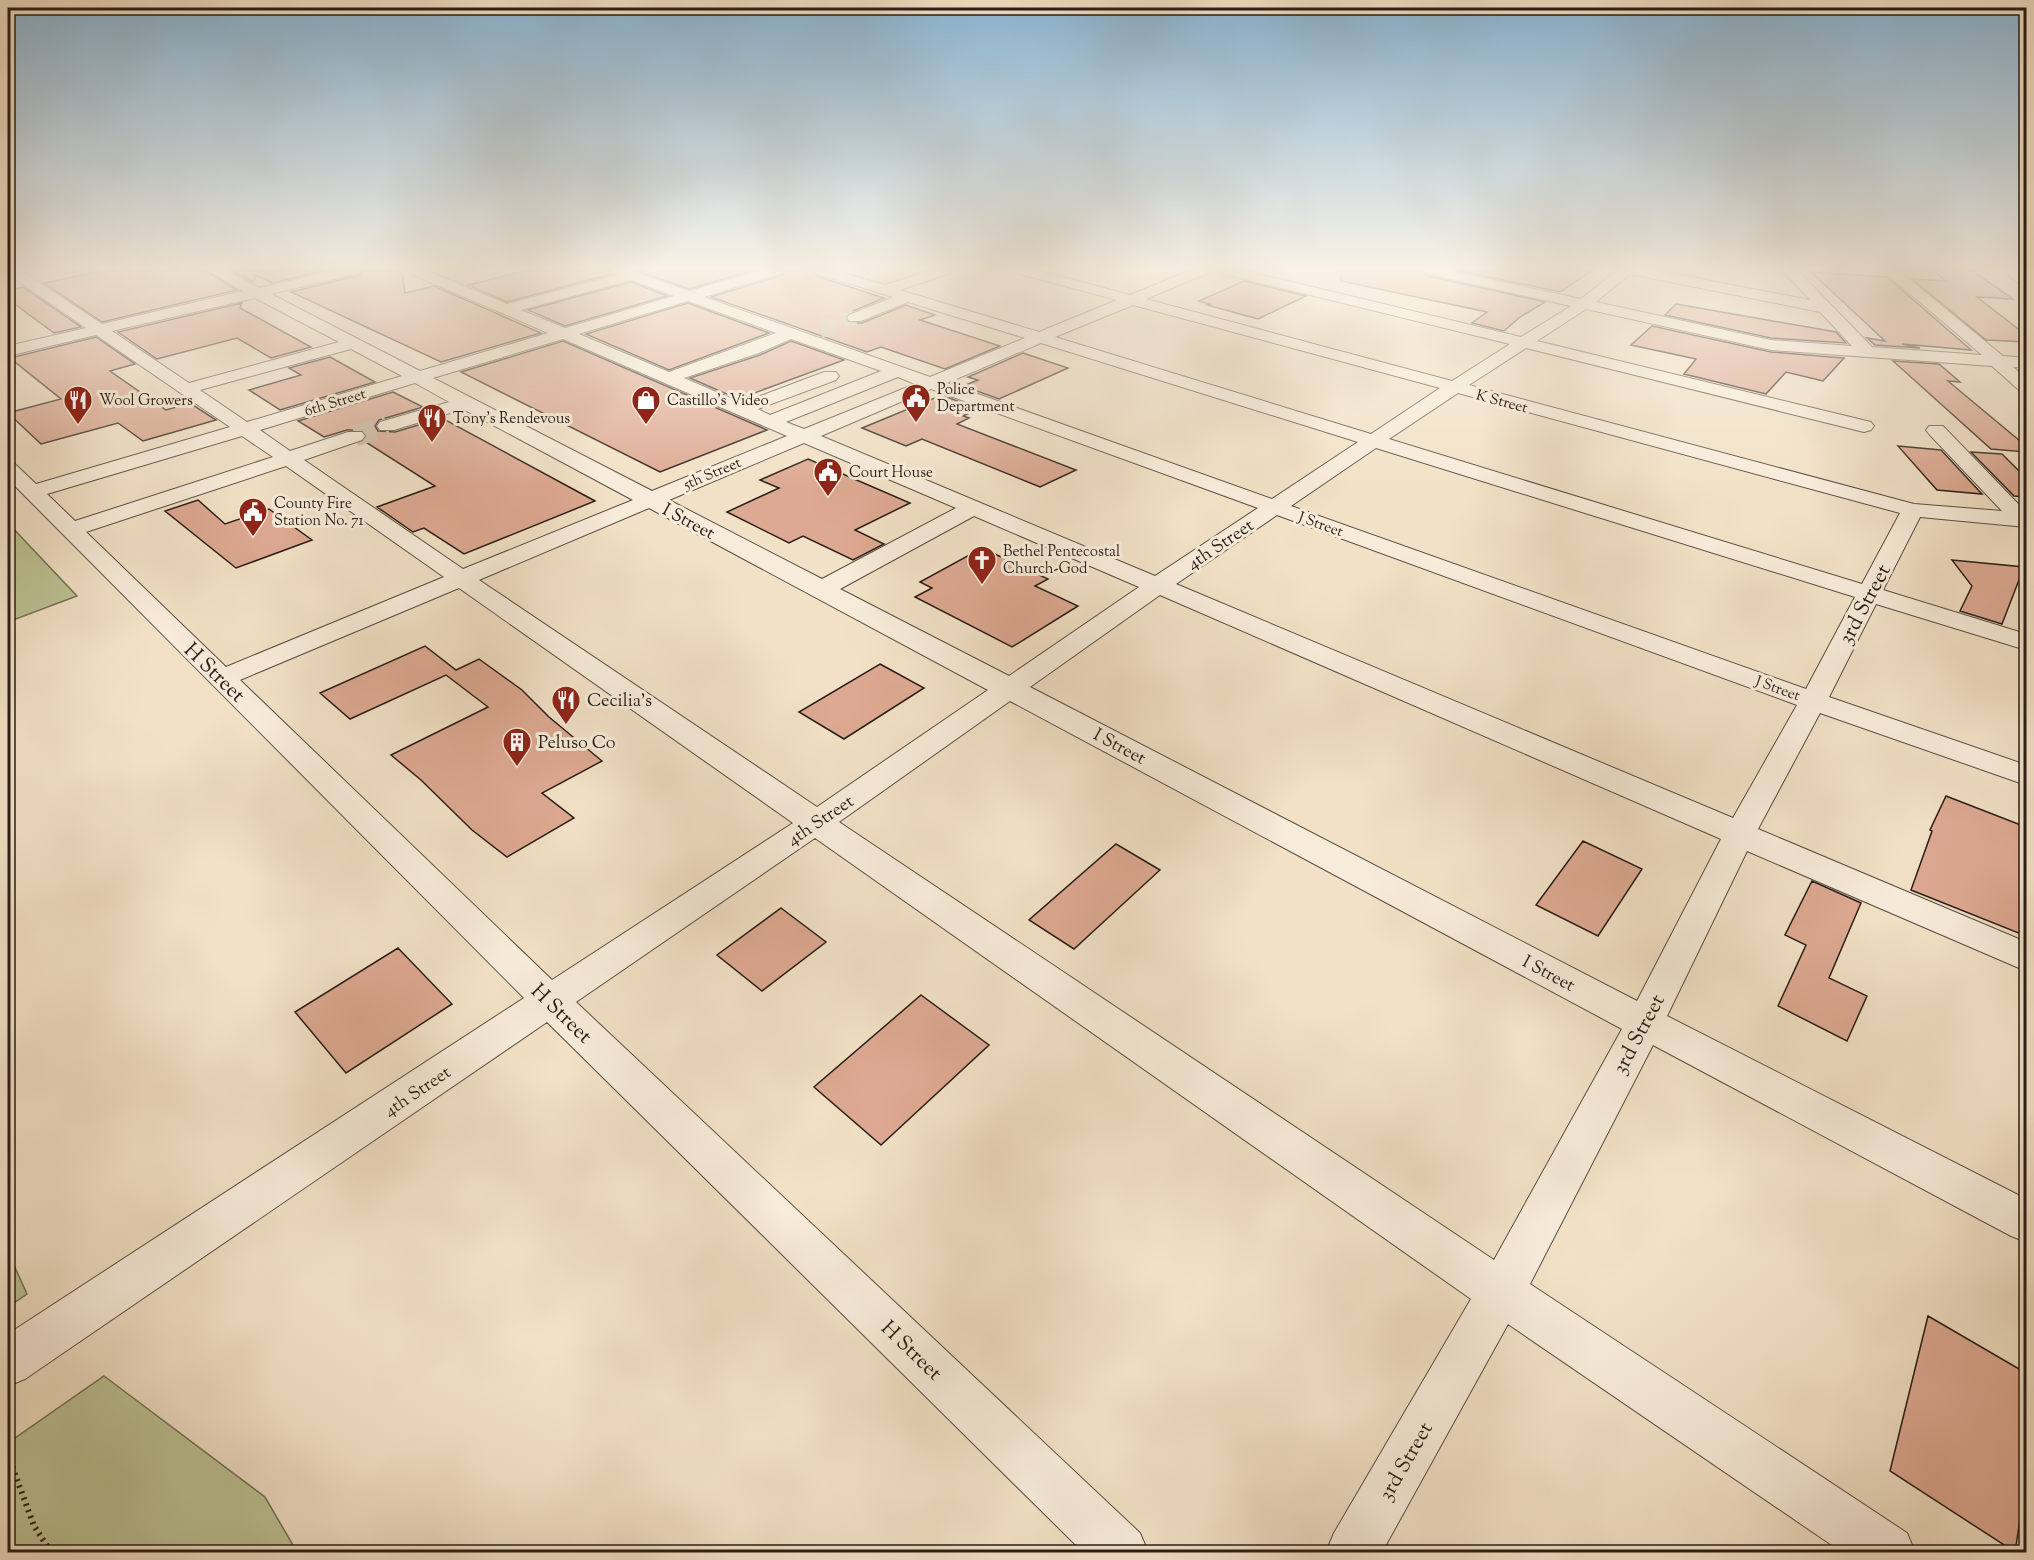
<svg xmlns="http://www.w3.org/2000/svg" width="2034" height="1560" font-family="'Sorts Mill Goudy',serif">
	<rect width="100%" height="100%" fill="#f2e1c6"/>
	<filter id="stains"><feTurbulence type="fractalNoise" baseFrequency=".00333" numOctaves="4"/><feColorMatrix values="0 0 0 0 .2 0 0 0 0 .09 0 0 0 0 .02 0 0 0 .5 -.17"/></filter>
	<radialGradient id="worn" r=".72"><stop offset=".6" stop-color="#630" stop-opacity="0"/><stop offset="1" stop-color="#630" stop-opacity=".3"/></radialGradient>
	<!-- green -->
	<path fill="#bcc294" stroke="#727056" stroke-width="1.5" d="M8 523 77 596 8 622Z
		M8 1252 27 1294 8 1307Z
		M104 1376 265 1497 297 1552H8V1443Z"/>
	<!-- building -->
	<path fill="#dda992" stroke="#291d17" stroke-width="1.5" d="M106 270H205L237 290 102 322 44 283Z
		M230 270H327L272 283 256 275 253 282Z
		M363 270H402L405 293 434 286 541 333 441 362 291 292 360 275Z
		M529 270H607L611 274 507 302 468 285Z
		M635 270H754L689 289Z
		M786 270H811L814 275 884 298 848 313 845 319 849 323H862L906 305 935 315 920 320 1000 346 945 369 881 347 867 352 711 297 783 275Z
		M1342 270H1419L1428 276 1545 302 1520 317 1504 331 1472 323 1487 312 1341 281Z
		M1457 270H1593L1560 292Z
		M1932 270H1971L2013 299 1977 297 2026 335V342L1986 340 1912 279 1946 281Z
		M1811 272 1887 277 1971 350 1902 344 1920 348 1875 345 1867 338 1885 341Z
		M1244 281 1306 296 1258 319 1207 305 1210 304 1199 301Z
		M631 282 667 296 565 326 528 310Z
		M23 287 81 327 54 333 8 299V290Z
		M242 303 240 308 311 347 271 358 237 338 157 359 118 332Z
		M688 303 769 333 669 370 586 334Z
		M1676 304 1836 332 1846 343 1771 338 1665 315Z
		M1652 326 1771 352 1844 358 1823 381 1786 372 1766 394 1684 374 1696 359 1631 345Z
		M96 337 135 364 110 371 166 410 190 403 216 420 143 441 118 423 41 444 8 413 61 399 10 358Z
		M563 341 767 430 660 472 461 372Z
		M791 341 844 360 738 399 690 378 760 355Z
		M1023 353 1068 368 999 399 963 386 978 380 968 377Z
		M330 357 375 382 280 410 249 390 301 375 289 368Z
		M1893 361 1939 364 1960 382 1948 381 2026 446V452L1991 449Z
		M393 392 423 407 379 420 375 426 378 431 395 432 442 418 595 501 464 554 424 528 413 532 377 507 435 486 364 441 367 436 362 430H347L324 437 298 421Z
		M942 395 978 409 963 416 969 418 957 424 1076 470 1040 487 922 439 906 446 862 428Z
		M1898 446 1941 450 1982 494 1937 490Z
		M1971 452 2002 454 2026 478V497L2014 496Z
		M808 459 910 503 855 530 884 544 853 560 803 536 789 543 727 512 779 488 760 480Z
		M198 500 225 524 269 509 312 540 236 568 165 511Z
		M982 548 1048 579 1035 586 1078 606 1012 647 915 597 932 588 920 582Z
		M1952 560 2024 567 2002 624 1960 611 1972 586Z
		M425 646 456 670 479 659 522 690 549 717 602 761 542 793 574 818 507 857 472 830 421 780 391 755 488 707 446 675 350 719 320 693Z
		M880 664 924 688 844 739 799 712Z
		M1946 796 2026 827V936L1911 890 1932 831 1930 830Z
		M1583 841 1642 869 1598 936 1536 905Z
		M1116 844 1160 870 1074 949 1029 920Z
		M1812 881 1861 903 1829 978 1867 996 1847 1041 1778 1006 1806 945 1785 935Z
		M781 908 826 942 762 991 717 955Z
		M398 948 452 1004 346 1073 295 1012Z
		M921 995 989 1045 881 1145 814 1087Z
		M1928 1316 2026 1373V1481L2015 1552 1890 1471Z"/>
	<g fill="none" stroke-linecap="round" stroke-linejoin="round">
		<!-- minor-tunnel-far1 -->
		<path stroke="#cabaa3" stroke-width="16" stroke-dasharray="16 8" stroke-linecap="butt" d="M820 330 855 318"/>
		<!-- minor-tunnel -->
		<path stroke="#cabaa3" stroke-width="21" stroke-dasharray="21 10" stroke-linecap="butt" d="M355 436 387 426"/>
		<!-- minor casing -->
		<g stroke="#5b4e43" stroke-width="2">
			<path id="minor" d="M8 270H20L102 324 243 291 207 270H225L259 288 336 270H361L359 273 271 294 420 371 548 333 409 273 407 270H426L507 304 617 275 609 270H629L689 291 762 270H784L782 273 704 297 930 377 1025 338 908 302 861 321H849L847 318 849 315 893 297 815 273 813 270H834L885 285 931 270H952L950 273 900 290 1039 332 1117 300 1016 273 1014 270H1037L1130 295 1191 270H1210L1208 273 1146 299 1452 381 1510 344 1220 273 1218 270H1242L1521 337 1571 306 1428 274 1421 270H1447L1581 299 1617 270H1654L1810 300 1782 270H1797L1872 347 1982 355 1882 270H1898L2003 356 2026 358V368L2013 367 2026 378V392L2020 391 1992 366 1771 350 1586 309 1537 341 1871 422 1874 426 1871 430 1864 432 1526 348 1469 385 1914 504 2002 511 1929 434 1926 430 1929 426H1943L2026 512V527L1920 517 1883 590 2026 634V650L1876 604 1829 697 2026 765V785L1820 713 1758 829 2026 942V971L1747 851 1667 1016 2026 1199V1242L2011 1236 1653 1045 1530 1284 1907 1533 1915 1552H1842L1508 1324 1382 1552H1326L1334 1533 1471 1299 815 838 576 1002 1140 1533 1148 1552H1083L547 1022 25 1379 8 1386V1334L524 998 8 479V462L15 464 36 484 230 427 96 335 8 356V346L86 328 8 274ZM1630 274 1820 312 1852 346 1771 340 1596 302ZM631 280 674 296 565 328 521 310ZM255 298 339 342 189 383 112 331ZM688 301 776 333 669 372 579 334ZM1133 305 1440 388 1371 434 1055 337ZM563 339 787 436 652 491 433 378ZM791 339 881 371 770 415 758 409 836 380 839 376 836 372H824L742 403 684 378 759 353ZM1041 343 1358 442 1272 499 947 383ZM351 349 402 376 247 422 200 390ZM898 377 915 384 804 429 786 422ZM415 383 449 402 380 422 377 426 380 430H394L463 409 633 500 463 569 304 460 362 440 365 436 362 432H348L290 451 260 430ZM931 389 1258 508 1155 576 821 436ZM1458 393 1900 513 1862 584 1389 439ZM242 436 273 457 75 521 47 494ZM804 443 956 508 822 579 669 500ZM1376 448 1855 597 1806 689 1291 506ZM286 466 444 577 226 667 86 532ZM649 508 988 690 817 807 479 580ZM1277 515 1797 705 1733 818 1176 584ZM974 516 1139 587 1009 676 840 589ZM459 588 793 823 552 980 240 680ZM1160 595 1721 839 1637 1001 1030 687ZM1010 701 1622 1029 1494 1260 839 822Z
				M2002 270H2018L2026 276V286L2021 285Z"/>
		</g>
		<!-- path -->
		<path stroke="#291d17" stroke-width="6" stroke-dasharray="2 4.5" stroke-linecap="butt" d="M8 1455 34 1526 51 1552"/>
		<!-- minor -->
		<use href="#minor" fill="#f7ecda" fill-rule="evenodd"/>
	</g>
	<!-- sky -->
	<linearGradient id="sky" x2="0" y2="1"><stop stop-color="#8ab7d7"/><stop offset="0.55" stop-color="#f9f2e5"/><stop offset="1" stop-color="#f9f2e5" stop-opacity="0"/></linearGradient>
	<rect width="2034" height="488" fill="url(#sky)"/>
	<!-- icons -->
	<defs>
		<g id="civic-pin" transform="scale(1.5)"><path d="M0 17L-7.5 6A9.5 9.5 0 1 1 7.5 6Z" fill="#8f2418" stroke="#f7ecda"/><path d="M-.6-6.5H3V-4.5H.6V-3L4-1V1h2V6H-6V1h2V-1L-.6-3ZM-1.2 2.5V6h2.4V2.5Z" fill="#fff"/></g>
		<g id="restaurant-pin" transform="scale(1.5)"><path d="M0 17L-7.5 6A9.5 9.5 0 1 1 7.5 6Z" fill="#8f2418" stroke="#f7ecda"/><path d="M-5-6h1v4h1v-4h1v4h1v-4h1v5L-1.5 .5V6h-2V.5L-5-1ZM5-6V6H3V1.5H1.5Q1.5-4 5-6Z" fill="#fff"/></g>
		<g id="shop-pin" transform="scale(1.5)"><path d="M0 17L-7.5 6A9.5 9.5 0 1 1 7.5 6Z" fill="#8f2418" stroke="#f7ecda"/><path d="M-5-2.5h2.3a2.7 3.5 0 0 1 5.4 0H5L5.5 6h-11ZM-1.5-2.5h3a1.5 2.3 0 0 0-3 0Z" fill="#fff"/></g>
		<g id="church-pin" transform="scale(1.5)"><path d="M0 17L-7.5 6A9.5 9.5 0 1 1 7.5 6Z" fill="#8f2418" stroke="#f7ecda"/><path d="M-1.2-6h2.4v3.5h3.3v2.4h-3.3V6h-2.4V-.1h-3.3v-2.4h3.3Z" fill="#fff"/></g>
		<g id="building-pin" transform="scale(1.5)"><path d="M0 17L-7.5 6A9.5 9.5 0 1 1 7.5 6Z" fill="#8f2418" stroke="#f7ecda"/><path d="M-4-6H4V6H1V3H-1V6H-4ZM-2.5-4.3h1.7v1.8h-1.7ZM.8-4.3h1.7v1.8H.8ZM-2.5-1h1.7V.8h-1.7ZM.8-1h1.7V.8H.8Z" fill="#fff"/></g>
	</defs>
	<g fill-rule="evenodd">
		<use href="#civic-pin" x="916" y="398"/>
		<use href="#restaurant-pin" x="78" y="400"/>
		<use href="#shop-pin" x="646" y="400"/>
		<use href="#restaurant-pin" x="432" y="418"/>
		<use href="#civic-pin" x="828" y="472"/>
		<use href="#civic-pin" x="253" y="512"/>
		<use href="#church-pin" x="982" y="560"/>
		<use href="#restaurant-pin" x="566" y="700"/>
		<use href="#building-pin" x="517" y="742"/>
	</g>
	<g text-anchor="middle" stroke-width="6" stroke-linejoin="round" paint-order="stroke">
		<!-- far-poi labels -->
		<g font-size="15" fill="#291d17" stroke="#f7ecda" text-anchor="start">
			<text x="937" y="394">Police<tspan x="937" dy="17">Department</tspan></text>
			<text x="99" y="405">Wool Growers</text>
			<text x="667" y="405">Castillo's Video</text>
			<text x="453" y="423">Tony's Rendevous</text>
			<text x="849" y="477">Court House</text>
			<text x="274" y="508">County Fire<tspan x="274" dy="17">Station No. 71</tspan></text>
			<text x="1003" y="556">Bethel Pentecostal<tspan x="1003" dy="17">Church-God</tspan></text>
		</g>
		<!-- far-street labels -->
		<g font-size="15" fill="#291d17" stroke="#f7ecda">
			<text transform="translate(1502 401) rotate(15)" y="5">K Street</text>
			<text transform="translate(335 402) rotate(-17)" y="5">6th Street</text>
			<text transform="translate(712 473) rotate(-23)" y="5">5th Street</text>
			<text transform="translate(1321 524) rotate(20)" y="5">J Street</text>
			<text transform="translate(1778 688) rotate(20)" y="5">J Street</text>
		</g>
		<!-- street labels -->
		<g font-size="18" fill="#291d17" stroke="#f7ecda">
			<text transform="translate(689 521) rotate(28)" y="6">I Street</text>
			<text transform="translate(1220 544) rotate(-34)" y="6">4th Street</text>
			<text transform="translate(1120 746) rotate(28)" y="6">I Street</text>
			<text transform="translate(820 820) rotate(-34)" y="6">4th Street</text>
			<text transform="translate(1549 973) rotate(28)" y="6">I Street</text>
			<text transform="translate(417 1091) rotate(-34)" y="6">4th Street</text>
		</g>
		<!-- poi labels -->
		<g font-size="18" fill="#291d17" stroke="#f7ecda" text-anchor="start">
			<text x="587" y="706">Cecilia's</text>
			<text x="538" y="748">Peluso Co</text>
		</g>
		<!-- near-street labels -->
		<g font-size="21" fill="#291d17" stroke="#f7ecda">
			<text transform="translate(1864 604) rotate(-62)" y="7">3rd Street</text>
			<text transform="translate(215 672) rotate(44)" y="7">H Street</text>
			<text transform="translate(562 1013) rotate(44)" y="7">H Street</text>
			<text transform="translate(1638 1034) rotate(-62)" y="7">3rd Street</text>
			<text transform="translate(912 1350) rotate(44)" y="7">H Street</text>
			<text transform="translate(1405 1461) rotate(-60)" y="7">3rd Street</text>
		</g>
	</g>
	<!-- margin -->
	<rect width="2034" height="1560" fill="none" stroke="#f2e1c6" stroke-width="30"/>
	<rect x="9" y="9" width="2016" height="1542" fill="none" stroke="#291d17" stroke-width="3"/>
	<rect x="15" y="15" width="2004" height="1530" fill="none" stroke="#291d17" stroke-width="1.5"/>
	<rect width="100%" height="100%" filter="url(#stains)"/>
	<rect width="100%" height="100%" fill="url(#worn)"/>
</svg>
